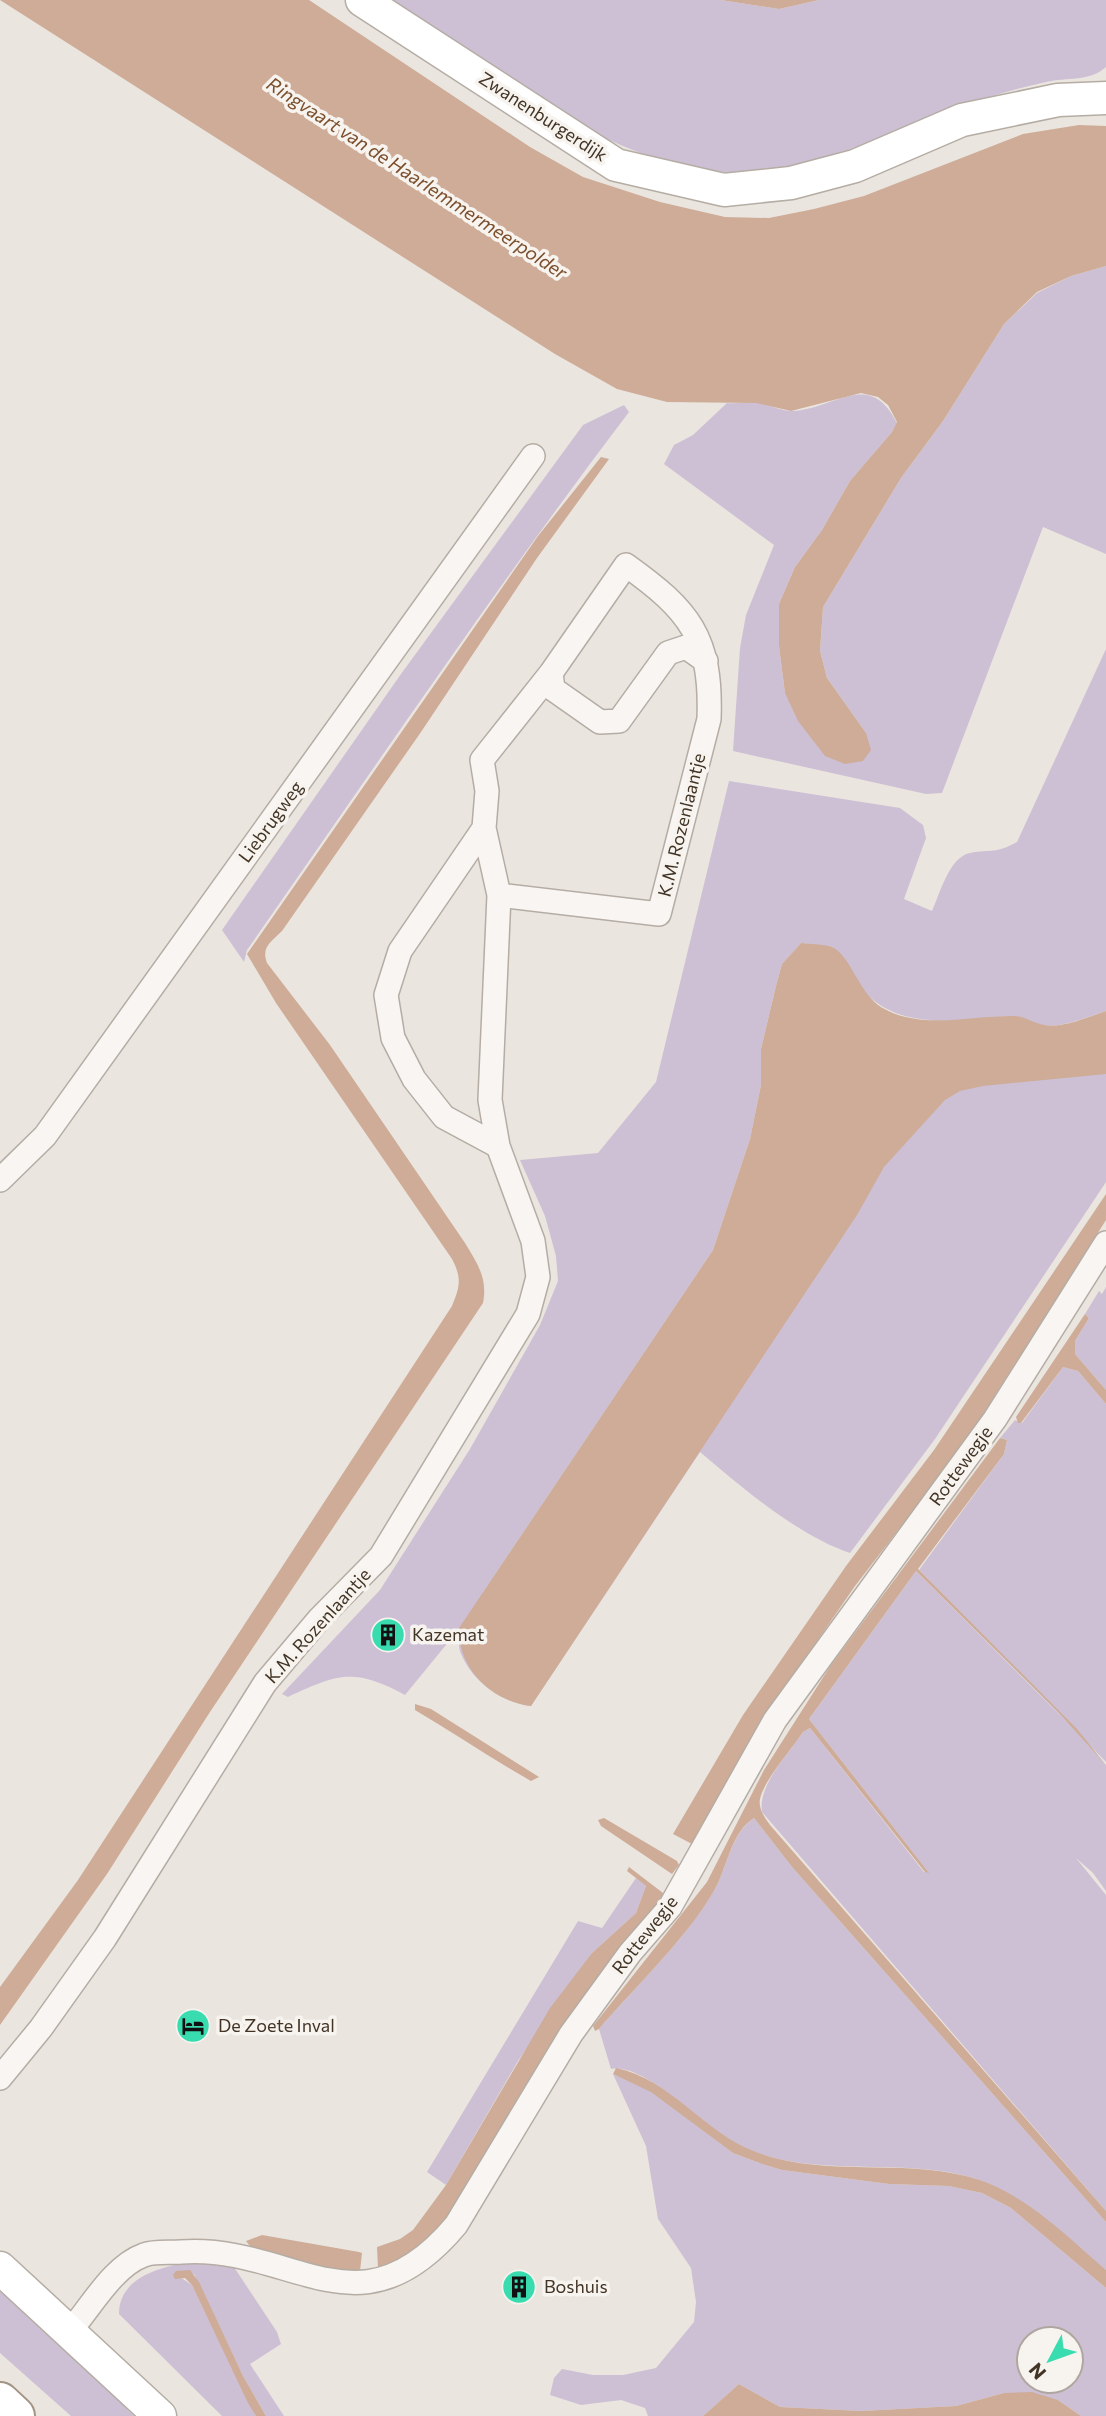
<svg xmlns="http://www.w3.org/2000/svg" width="1106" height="2416" font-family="Commissioner,sans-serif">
	<rect width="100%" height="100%" fill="#eae5df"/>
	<!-- green -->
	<path fill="#cdc0d5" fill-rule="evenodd" d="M381 0H721L779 9 819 0H1106V67C1090 82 1067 77 1046 82 1019 88 991 96 965 105 901 127 842 158 775 170 642 194 487 68 381 0Z
		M1106 266V554L1043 527 942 793 926 794 733 751 740 648 746 615 774 545 664 464 674 445 693 435 727 403C738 404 749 401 760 403 770 405 782 411 792 411 836 409 869 368 897 423L892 432 850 481 822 530 795 567 779 604V646L785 693 866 733 827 678 820 651 823 607 901 478 943 421 1004 324 1037 293 1071 276Z
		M624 405 629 412C496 587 373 770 247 950L244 962 222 930 401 674 583 425Z
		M1106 649V1011C1084 1018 1061 1029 1038 1025 1029 1024 1022 1015 1013 1016 970 1018 920 1030 880 1005 860 993 845 966 832 947L801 943 782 964 776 986 761 1049V1085L750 1139 713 1250 482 1594 576 1614 936 1091 1106 1065V1182L935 1439 850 1553C799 1536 741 1487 700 1452L531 1706C501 1702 471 1681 460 1651 458 1644 459 1636 459 1629L405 1695C355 1668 339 1673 288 1697L282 1694 380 1590 470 1449 540 1325 558 1281 556 1256 545 1216 520 1160 598 1153 656 1082 729 781 900 808 923 825 926 838 904 899 932 911C940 894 949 857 970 853 992 849 995 854 1017 842Z
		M1106 1287V1390L1075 1354V1341L1089 1318 1085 1314 1099 1291 1102 1294Z
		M1063 1367 1078 1371 1106 1404V1762L919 1570 1004 1454 1007 1440 1000 1438 1015 1420 1022 1423Z
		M916 1571 1076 1731 1106 1765V1891L1093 1873 1076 1858 1106 1895V2211L762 1812C758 1784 788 1755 803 1732L810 1728 924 1872H928L809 1719Z
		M754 1818 792 1867 1106 2222V2270C1062 2237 1022 2190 966 2176 892 2157 807 2180 736 2144 704 2128 647 2063 611 2069L599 2029C636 1986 693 1932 718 1883 728 1862 733 1832 754 1818Z
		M636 1878 646 1886 636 1913 592 1953 518 2061 446 2185 427 2172 578 1921 602 1928Z
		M613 2074 651 2091 733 2153 762 2164 782 2170 889 2184 949 2186 982 2193 1011 2208 1106 2288V2416H1081L1058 2400 1004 2393 956 2406 861 2411 780 2407 739 2384 703 2416H648L645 2408 621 2400 581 2405 550 2395 554 2378 562 2369 593 2375H623L656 2368 694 2322 696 2302 691 2268 658 2219 646 2146ZM1029 2339H1071V2381H1029Z
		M207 2258 230 2261 277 2332 281 2344 250 2364 284 2416H266L243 2376 194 2274 180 2277 192 2285 256 2416H222L119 2314C119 2270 177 2265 207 2258Z
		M0 2292C40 2312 100 2382 134 2416H71L0 2353Z"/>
	<!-- water -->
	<path fill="#ceac97" d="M0 0H309L530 147 583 177 660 202 725 217 769 218 814 209 864 196 1023 134 1079 125 1106 126V266L1071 276 1037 292 1004 324 943 421 901 478 823 607 820 651 827 678 866 733 871 750 863 761 845 764 825 756 798 721 785 693 779 646V604L795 567 822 530 850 481 892 432 897 422 888 405 878 397 861 393 791 411 756 403 667 402 617 389 555 354Z
		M721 0H819L779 9Z
		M601 457 609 459 537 558 421 732 282 931C271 942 261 947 267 963L330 1045 465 1243C477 1263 488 1278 483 1303L208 1715 107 1874 0 2025V1987L78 1880 452 1306C460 1287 462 1278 452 1259L276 1003 247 954 538 536Z
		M801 943C810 944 823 944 832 947 849 954 859 991 878 1005 917 1032 973 1015 1014 1016 1029 1016 1037 1029 1060 1025 1075 1023 1091 1016 1106 1011V1074L983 1086 960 1091 945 1100 884 1167 857 1215 531 1706C491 1701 458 1669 459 1628L713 1250 750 1139 761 1085V1049L776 986 782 964Z
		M1106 1194V1220L963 1446 855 1586 777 1699 692 1844 673 1834 743 1715 846 1566 934 1450Z
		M1085 1314 1089 1318 1075 1341V1354L1106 1390V1404L1078 1371 1063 1367 1021 1423H1018L1016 1417Z
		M1000 1438 1007 1440 1004 1454 918 1569 1077 1729 1106 1765 1059 1713 916 1571 809 1719 929 1873 925 1872 810 1728 803 1732C792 1749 764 1780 760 1799 758 1809 765 1818 770 1825L1106 2211V2222L792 1867 754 1818C733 1831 728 1862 718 1883 695 1930 634 1988 599 2029L595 2031 593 2026 707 1882 764 1770 831 1665Z
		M415 1704 431 1709 539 1777 531 1781C492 1759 454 1733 415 1710Z
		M604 1818 677 1861 679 1865 672 1874 601 1826 598 1820Z
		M629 1867 663 1893 661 1900 559 2032 439 2232 404 2263 378 2268 377 2247 400 2239 413 2230 446 2185 550 2008 592 1953 636 1913 646 1886 627 1871Z
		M616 2068C671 2079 704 2133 756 2152 822 2177 898 2159 966 2176 1022 2190 1064 2234 1106 2270V2288L1011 2208 982 2193 949 2186 889 2184 782 2170 762 2164 733 2153 651 2092 613 2074Z
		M262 2235 359 2252 362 2253 360 2271H342L256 2254 246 2241Z
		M190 2270 199 2282 243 2376 266 2416H256L248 2403 192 2285 185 2278 175 2279 173 2275 176 2271Z
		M739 2384 780 2407 861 2411 956 2406 1004 2393 1032 2392 1058 2400 1081 2416H703Z"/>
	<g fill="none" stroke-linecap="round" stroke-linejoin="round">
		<!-- street casing -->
		<g stroke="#b5ada4" stroke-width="26">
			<path id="street" d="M484 828 499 895
				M498 1146 444 1117 414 1079 393 1038 386 995 400 951 484 828 487 791 482 760 551 673
				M0 1180 45 1136 533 456
				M0 2078 41 2028 105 1938 265 1683 320 1618 381 1556 528 1314 538 1277 533 1241 498 1146 490 1100 499 895 659 914 709 719C712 637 689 610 626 565L551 673 553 689 600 722 619 721 668 653 686 647 706 661
				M70 2331C91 2307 113 2266 144 2255 154 2251 170 2253 181 2252 293 2244 359 2341 456 2225L571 2034 630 1953 670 1907 775 1720 995 1419 1106 1243"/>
		</g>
		<!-- secondary casing -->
		<g stroke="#b5ada4" stroke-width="35">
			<path id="secondary" d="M362 0 616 165 724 190 791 183 855 166 962 120 1058 100 1106 98
				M0 2268 160 2416"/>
		</g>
		<!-- highway casing -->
		<g stroke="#a29385" stroke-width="42">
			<path id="highway" d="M0 2402 15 2416"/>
		</g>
		<!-- street -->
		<use href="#street" stroke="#f8f5f3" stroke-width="23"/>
		<!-- secondary -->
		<use href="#secondary" stroke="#fff" stroke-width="32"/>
		<!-- highway -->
		<use href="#highway" stroke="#fff" stroke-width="38"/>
	</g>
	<!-- icons -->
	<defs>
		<g id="building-disc" transform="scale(1.75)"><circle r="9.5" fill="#38dcaf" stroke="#f7f3ef"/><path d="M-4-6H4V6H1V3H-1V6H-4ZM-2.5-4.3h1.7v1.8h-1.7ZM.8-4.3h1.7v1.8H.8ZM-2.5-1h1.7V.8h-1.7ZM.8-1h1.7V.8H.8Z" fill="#111"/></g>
		<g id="hotel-disc" transform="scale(1.75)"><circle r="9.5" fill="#38dcaf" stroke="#f7f3ef"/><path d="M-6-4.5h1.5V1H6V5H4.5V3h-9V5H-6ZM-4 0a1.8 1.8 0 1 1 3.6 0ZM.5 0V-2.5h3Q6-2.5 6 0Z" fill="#111"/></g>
	</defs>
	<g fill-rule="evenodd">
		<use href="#building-disc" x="388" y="1635"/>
		<use href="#hotel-disc" x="193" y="2026"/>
		<use href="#building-disc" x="519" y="2287"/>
	</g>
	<g text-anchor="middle" stroke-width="7" stroke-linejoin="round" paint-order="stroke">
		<!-- street labels -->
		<g font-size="18" fill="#433526" stroke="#f7f3ef">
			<text transform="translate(543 117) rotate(33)" y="6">Zwanenburgerdijk</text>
			<text transform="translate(271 822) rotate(-54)" y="6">Liebrugweg</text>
			<text transform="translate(682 825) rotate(-76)" y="6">K.M. Rozenlaantje</text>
			<text transform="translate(961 1466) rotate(-54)" y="6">Rottewegje</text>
			<text transform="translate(318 1626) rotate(-48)" y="6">K.M. Rozenlaantje</text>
			<text transform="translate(645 1935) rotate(-52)" y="6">Rottewegje</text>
		</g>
		<!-- poi labels -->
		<g font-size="18" fill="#433526" stroke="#f7f3ef" text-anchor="start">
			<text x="412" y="1641">Kazemat</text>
			<text x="218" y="2032">De Zoete Inval</text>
			<text x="544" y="2293">Boshuis</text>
		</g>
		<!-- water labels -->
		<g font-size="19" font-style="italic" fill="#7b4e2c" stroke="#f7f3ef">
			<text transform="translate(417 178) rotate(33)" y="7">Ringvaart van de Haarlemmermeerpolder</text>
		</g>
	</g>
	<!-- north arrow -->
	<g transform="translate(1050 2360) rotate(229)"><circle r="33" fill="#f7f3ef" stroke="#afa79f" stroke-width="2"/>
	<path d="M0-5L12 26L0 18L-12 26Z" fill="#38dcaf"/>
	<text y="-10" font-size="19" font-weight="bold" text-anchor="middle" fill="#433526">N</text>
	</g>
</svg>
